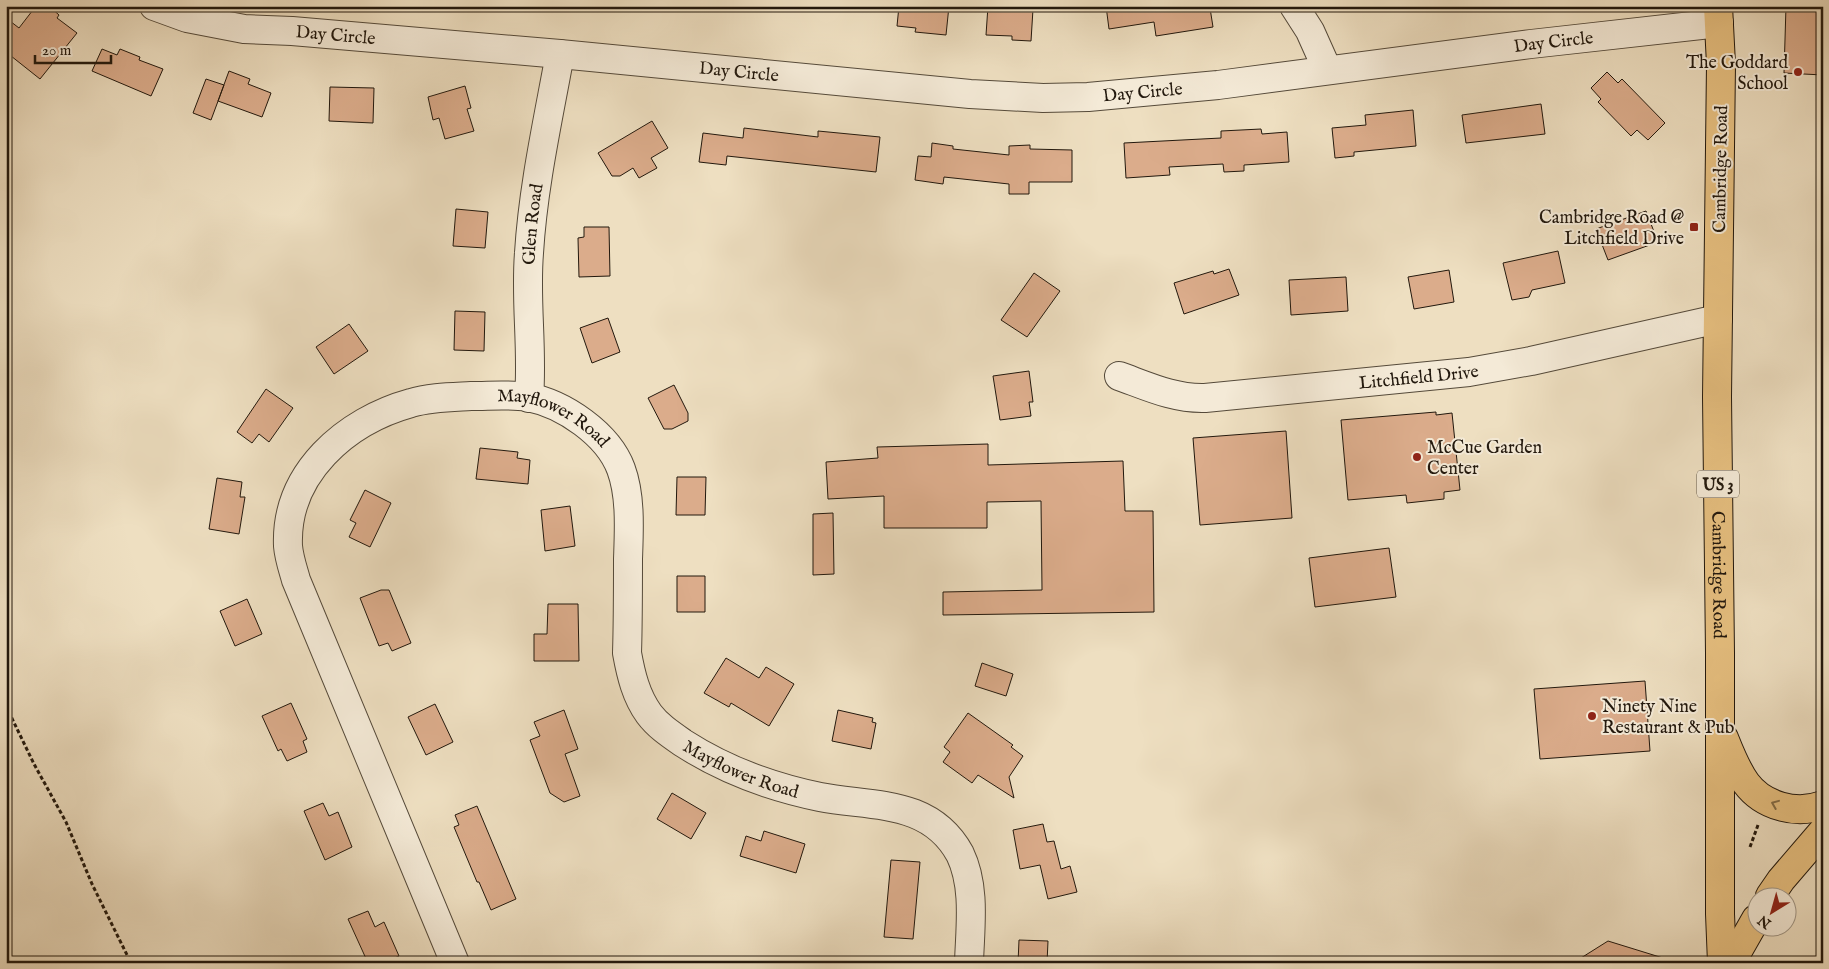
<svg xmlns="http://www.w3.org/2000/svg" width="1829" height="969" font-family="'IM FELL English',serif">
	<rect width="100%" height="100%" fill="#eedfc1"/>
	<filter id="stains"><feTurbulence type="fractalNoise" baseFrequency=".004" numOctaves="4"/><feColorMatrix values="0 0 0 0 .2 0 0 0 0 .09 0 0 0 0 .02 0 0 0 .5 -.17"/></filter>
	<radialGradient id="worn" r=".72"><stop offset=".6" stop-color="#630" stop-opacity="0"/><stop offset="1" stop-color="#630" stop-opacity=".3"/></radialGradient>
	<!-- building -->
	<path fill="#dbac8b" stroke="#22180d" d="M36 6H49L59 15 57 18 77 33 40 79 6 52V18L19 28Z
		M899 6H949L946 35 915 32 916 28 897 26Z
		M988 6H1024V8L1033 9 1031 41 1012 40V36L986 35Z
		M1106 6H1189V11L1210 8 1213 27 1156 36 1154 22 1109 29Z
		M1786 6H1823V75L1784 73Z
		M102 49 117 55 120 49 140 57 139 60 163 69 151 96 92 71Z
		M229 71 250 79 248 84 271 93 262 117 218 101Z
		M1607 72 1618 83 1622 79 1665 123 1648 140 1637 130 1631 136 1598 102 1601 99 1591 88Z
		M206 79 224 85 211 120 193 113Z
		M465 86 471 108 467 109 474 131 445 139 439 118 433 120 428 97Z
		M330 87 374 88 373 123 329 121Z
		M1541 104 1545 134 1466 143 1462 115Z
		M1413 110 1416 146 1354 152V156L1335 158 1332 128 1366 125 1365 115Z
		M652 121 668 148 651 158 657 168 639 178 633 168 620 176H612L598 153Z
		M744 128 818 137V131L880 137 876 172 727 156 726 165 699 162 703 133 743 138Z
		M1261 129 1262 134 1287 132 1289 162 1244 165V171L1224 172 1223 164 1169 167 1170 175 1126 178 1124 143 1221 138V131Z
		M932 143 953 146V149L1009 155V146L1030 145V149L1072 150V182H1029V194H1009V184L944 177 943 184 915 180 918 156 931 157Z
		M456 209 488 212 485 248 453 246Z
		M1646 211 1658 242 1608 260 1596 229Z
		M584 227H609L610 276 579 277 578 238 584 237Z
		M1558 251 1565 283 1532 290 1529 297 1512 300 1503 263Z
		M1229 269 1239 295 1184 314 1174 283 1213 271 1214 274Z
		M1449 270 1454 302 1414 309 1408 277Z
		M1034 273 1060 291 1027 337 1001 320Z
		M1346 277 1348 311 1291 315 1289 280Z
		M455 311 485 312 484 351 454 350Z
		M608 318 620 352 592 363 580 328Z
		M349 324 368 351 334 374 316 347Z
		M1029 371 1033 402H1029L1031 416 1000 420 993 376Z
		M674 385 688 413V421L672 429H664L648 398Z
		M266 389 293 408 269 442 259 434 252 443 237 432Z
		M1436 412V415L1452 413 1460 490 1444 492V499L1407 503 1406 495 1348 500 1341 420Z
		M1286 431 1292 518 1200 525 1193 438Z
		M988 444V465L1123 461 1125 511H1153L1154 612 943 615V592L1042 590 1041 501 987 502V528H884V496L828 499 826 462 878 458 877 447Z
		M480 448 518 452 517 458 530 460 528 484 476 479Z
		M677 477H706L705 515H676Z
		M217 478 242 482 240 497H245L239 534 209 529Z
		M365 490 391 503 370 547 349 537 356 523 350 520Z
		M570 506 575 546 545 551 541 510Z
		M833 513 834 574 813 575V514Z
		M1389 548 1396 597 1315 607 1309 558Z
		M677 576H705V612H677Z
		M381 590H389L411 643 392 651 388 643 379 646 360 598Z
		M247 599 262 634 235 646 220 611Z
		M548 604H578L579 661H534V634H547Z
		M726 658 759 678 766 667 794 684 769 726 731 703 729 707 704 693Z
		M982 663 1013 674 1006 696 975 686Z
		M1645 681 1650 751 1540 759 1534 689Z
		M291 703 307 739 303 741 307 752 287 761 281 749 278 751 262 716Z
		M435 704 453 742 426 755 408 717Z
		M564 710 578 749 565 754 580 796 564 802 550 793 530 740 540 736 534 722Z
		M838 710 873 718 872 722 876 723 871 749 832 741Z
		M968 713 1013 745 1011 747 1023 756 1009 777 1014 798 978 775 972 783 943 762 950 752 944 747Z
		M672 793 706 813 691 839 657 819Z
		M323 803 329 816 338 812 352 847 325 860 304 811Z
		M477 806 516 899 491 910 479 882H477L454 827 459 825 455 815Z
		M1043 824 1047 842 1054 841 1061 869 1070 866 1077 892 1048 899 1040 865 1020 869 1013 830Z
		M764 831 805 844 796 873 740 856 746 836 761 841Z
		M891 860 920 862 913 939 884 937Z
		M368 911 375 927 384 922 399 956 384 963H368L348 919Z
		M1019 940 1048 941 1047 963H1018Z
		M1608 941 1663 958 1662 963H1573Z"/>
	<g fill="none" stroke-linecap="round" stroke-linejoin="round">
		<!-- minor casing -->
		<g stroke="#554a3a" stroke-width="30">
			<g id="minor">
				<path id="s1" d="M154 6 187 18 244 29 292 31 560 54 970 94 1043 98 1088 97 1218 85 1531 44 1719 23"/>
				<path d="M1294 6 1310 31 1327 69"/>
				<path id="s2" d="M1119 376C1147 386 1174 399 1205 398L1469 372 1531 361 1718 319"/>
				<path id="s3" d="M529 398C533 349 525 301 529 253 533 187 548 120 560 54"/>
				<path id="s4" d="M455 963 296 580C293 569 289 558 288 546 285 473 346 421 411 403 430 397 452 397 471 396 490 396 510 394 528 397 564 404 608 434 621 469 631 496 629 530 628 559 628 590 628 622 627 653 631 675 636 696 649 714 658 726 670 734 683 743 725 770 771 787 820 797 872 807 930 799 960 854 976 887 970 928 969 963"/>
			</g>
		</g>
		<!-- major casing -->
		<g stroke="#22180d" stroke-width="30">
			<path id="major" d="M1770 896 1781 880 1823 831
				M1731 963 1756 919"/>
		</g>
		<!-- highway casing -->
		<g stroke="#22180d" stroke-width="30">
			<g id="highway">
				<path id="s5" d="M1718 6 1721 64 1717 397 1720 653V914L1722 963"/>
				<path d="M1724 738C1730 753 1736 769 1746 783 1763 806 1796 815 1823 805"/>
			</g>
		</g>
		<!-- path -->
		<path stroke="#22180d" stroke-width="3" stroke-dasharray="4 2.5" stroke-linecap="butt" d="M6 706 34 764 66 822 92 884 131 963
			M1750 847 1758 825"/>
		<!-- minor -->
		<use href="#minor" stroke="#f4ead7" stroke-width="28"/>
		<!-- major -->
		<use href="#major" stroke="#e7c080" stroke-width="28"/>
		<!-- highway -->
		<use href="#highway" stroke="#e7c080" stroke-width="28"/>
	</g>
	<!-- one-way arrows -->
	<defs><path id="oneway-chevron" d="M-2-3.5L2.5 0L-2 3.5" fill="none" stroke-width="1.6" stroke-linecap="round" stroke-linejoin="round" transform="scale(1.25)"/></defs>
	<use stroke="#846c46" href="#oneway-chevron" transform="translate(1775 804) rotate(-158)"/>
	<!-- markers -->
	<g fill="#8f2418" stroke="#f4ead7" stroke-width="2">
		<circle cx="1798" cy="72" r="5"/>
		<rect x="1689" y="222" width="10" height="10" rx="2.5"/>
		<circle cx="1417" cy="457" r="5"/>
		<circle cx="1592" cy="716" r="5"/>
	</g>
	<g text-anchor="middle" stroke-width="4" stroke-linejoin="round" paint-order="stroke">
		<!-- shield labels -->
		<rect fill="#f4ead7" stroke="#61574a" stroke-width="1" x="1697" y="470.5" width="42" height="27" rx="4"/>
		<g font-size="16" font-weight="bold" fill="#22180d">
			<text x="1718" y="490">US 3</text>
		</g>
		<!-- street labels -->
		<g font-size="18" fill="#22180d" stroke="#f4ead7">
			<text dy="6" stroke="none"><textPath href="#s1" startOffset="185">Day Circle</textPath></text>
			<text dy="6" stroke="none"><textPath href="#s1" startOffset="1409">Day Circle</textPath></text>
			<text dy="6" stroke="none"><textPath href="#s1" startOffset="590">Day Circle</textPath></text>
			<text dy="6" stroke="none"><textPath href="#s1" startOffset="995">Day Circle</textPath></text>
			<text transform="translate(1720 169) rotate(-89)" y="6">Cambridge Road</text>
			<text dy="6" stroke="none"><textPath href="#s3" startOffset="174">Glen Road</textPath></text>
			<text dy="6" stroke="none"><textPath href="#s2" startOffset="304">Litchfield Drive</textPath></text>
			<text dy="6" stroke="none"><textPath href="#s4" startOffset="802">Mayflower Road</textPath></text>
			<text dy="6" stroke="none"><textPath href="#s5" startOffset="569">Cambridge Road</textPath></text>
			<text dy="6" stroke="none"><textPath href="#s4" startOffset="1252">Mayflower Road</textPath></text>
		</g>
		<!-- poi labels -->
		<g font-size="18" fill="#22180d" stroke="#f4ead7" text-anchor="end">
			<text x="1788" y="68">The Goddard<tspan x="1788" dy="21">School</tspan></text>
			<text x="1684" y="223">Cambridge Road @<tspan x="1684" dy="21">Litchfield Drive</tspan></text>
			<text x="1427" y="453" text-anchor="start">McCue Garden<tspan x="1427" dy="21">Center</tspan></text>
			<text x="1602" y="712" text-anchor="start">Ninety Nine<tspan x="1602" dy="21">Restaurant &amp; Pub</tspan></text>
		</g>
	</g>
	<!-- margin -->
	<rect width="1829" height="969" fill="none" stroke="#eedfc1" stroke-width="25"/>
	<rect x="8" y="8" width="1814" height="954" fill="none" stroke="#22180d" stroke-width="2.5"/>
	<rect x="12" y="12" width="1804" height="944" fill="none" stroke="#22180d"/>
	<!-- north arrow -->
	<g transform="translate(1772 912) rotate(217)"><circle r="24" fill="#f4ead7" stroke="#a09686"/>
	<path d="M0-4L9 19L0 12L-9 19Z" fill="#8f2418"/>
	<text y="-8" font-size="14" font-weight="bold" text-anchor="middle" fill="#22180d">N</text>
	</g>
	<!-- scale -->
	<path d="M35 55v8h76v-8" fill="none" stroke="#22180d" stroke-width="2.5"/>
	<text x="42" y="55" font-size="15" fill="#22180d" stroke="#f4ead7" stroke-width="4" paint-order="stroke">20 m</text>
	<rect width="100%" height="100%" filter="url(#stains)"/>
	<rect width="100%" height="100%" fill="url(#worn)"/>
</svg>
